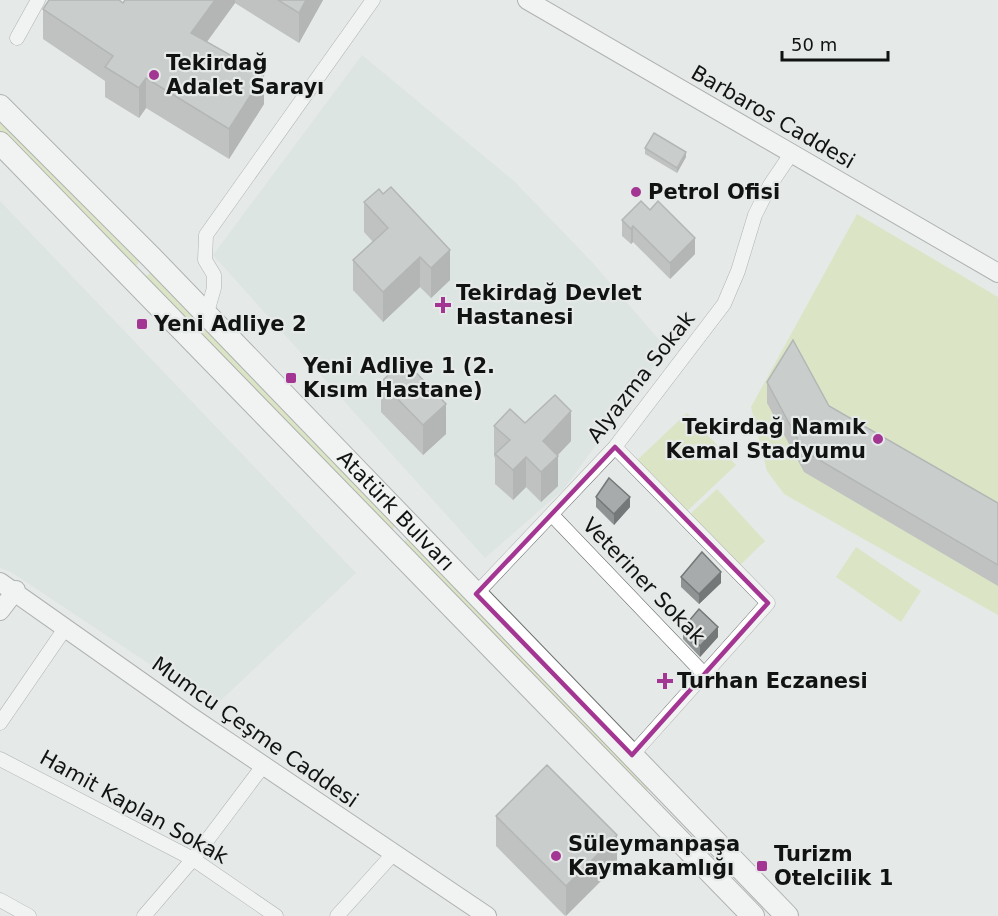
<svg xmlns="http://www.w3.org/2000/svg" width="998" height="916" font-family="'DejaVu Sans',sans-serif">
	<rect width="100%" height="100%" fill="#e5e9e8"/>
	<!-- built -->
	<path fill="#d3dfdd" d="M362 55 514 181 591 261 667 349 563 490 485 558 213 255Z
		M0 201 356 573 214 707 11 572 0 568Z"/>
	<!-- green -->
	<path fill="#cfdf9e" d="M0 122 139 262 134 269 0 134Z
		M857 214 998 297V615L784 494 767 471 751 407Z
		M150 273 395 526 391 532 144 278Z
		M687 413 736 465 683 515 635 462Z
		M717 489 765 541 736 569 688 516Z
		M410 536 650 787 644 793 403 543Z
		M856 547 921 591 901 622 836 577Z"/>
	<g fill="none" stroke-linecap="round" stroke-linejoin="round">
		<!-- minor casing -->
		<g stroke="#6c6f6e" stroke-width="15">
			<path id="minor" d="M17 38 38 0
				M206 316 214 288V275L205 260 206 235 373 0
				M615 447 768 603 632 755
				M553 516 705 675
				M476 594 615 447 724 304 738 271 755 215 770 185 791 154
				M0 723 66 627
				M0 759 193 859 276 916
				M0 900 29 916
				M144 916 193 859 263 766
				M337 916 393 854"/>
		</g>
		<!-- tertiary casing -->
		<g stroke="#6c6f6e" stroke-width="20">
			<path id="tertiary" d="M527 0 998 273
				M0 582 190 716 487 916
				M0 611 16 590"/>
		</g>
		<!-- primary casing -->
		<g stroke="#6c6f6e" stroke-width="24">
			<g id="primary">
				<path id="s1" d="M0 106 152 258 787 916"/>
				<path d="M0 143 753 916"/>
			</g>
		</g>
		<!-- minor -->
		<use href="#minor" stroke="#fff" stroke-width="14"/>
		<!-- tertiary -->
		<use href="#tertiary" stroke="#fff" stroke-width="18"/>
		<!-- primary -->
		<use href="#primary" stroke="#fff" stroke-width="22"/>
	</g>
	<!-- wall -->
	<path fill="#909393" d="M125 0H323L299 43 235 3 207 42 264 104 229 159 146 108 139 118 105 97V81L43 39V9L123 3Z
		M645 148 686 157 677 173 645 154Z
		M364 202 450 280 431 298 420 287 383 322 353 290V260L373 242 364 232Z
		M622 220 695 254 670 279 633 242 631 244 622 236Z
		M381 382 446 434 423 455 381 412Z
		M767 382 829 406 998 503V586L804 472 767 403Z
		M525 423 571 441 558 455V486L541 502 526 487 513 500 495 484V458L494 456V426Z
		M596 497 630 507 614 525 596 507Z
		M681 577 721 583 699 604 681 587Z
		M683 628 718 637 700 657 683 639Z
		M496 816 617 865 565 916 496 846Z"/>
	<!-- shaded-wall -->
	<path fill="#757878" d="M215 0H235V3L191 63V33Z
		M306 0H323L299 43V13Z
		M264 74V104L229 159V129Z
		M146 78V108L139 118V88Z
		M686 152V157L677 173V168Z
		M633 226V242L631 244V229Z
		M695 238V254L670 279V263Z
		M450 250V280L431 298V268Z
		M420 257V287L383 322V292Z
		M446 404V434L423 455V425Z
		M571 411V441L552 461 558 456V486L541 502V472L543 441Z
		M526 457V487L513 500V470Z
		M630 497V507L614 525V514Z
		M721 572V583L699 604V594Z
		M718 627V637L700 657V646Z
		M617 835V865L566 916V886Z"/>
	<!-- building -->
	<path fill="#a7abab" stroke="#757878" stroke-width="1.5" d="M49 0H119L123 3 125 0H215L191 33 264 74 229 129 146 78 139 88 105 67 113 56 43 9Z
		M278 0H306L299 13Z
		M654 133 686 152 677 168 645 148Z
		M391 187 450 250 431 268 420 257 383 292 353 260 388 228 364 202 379 189 383 194Z
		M641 201 650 210 658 201 695 238 670 263 633 226 631 229 622 220Z
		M793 340 829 406 998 503V565L804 451 767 382Z
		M404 360 446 404 423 425 381 382Z
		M555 395 571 411 543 441 558 456 541 472 526 457 513 470 495 454 510 440 494 426 510 409 525 423Z
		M609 478 630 497 614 514 596 497Z
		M702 552 721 572 699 594 681 577Z
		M699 609 718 627 700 646 683 628Z
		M547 765 617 835 566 886 496 816Z"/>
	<!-- marked area -->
	<path d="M0 0H998V916H0ZM615 447 768 603 632 755 476 594Z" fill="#e5e9e8" fill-opacity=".55" fill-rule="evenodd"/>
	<path fill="none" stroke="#a43693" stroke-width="4.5" stroke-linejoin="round" d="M615 447 768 603 632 755 476 594Z"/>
	<!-- markers -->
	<g fill="#a43693" stroke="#e5e9e8" stroke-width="2">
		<circle cx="154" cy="75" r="6"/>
		<circle cx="636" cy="192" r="6"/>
		<path d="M440 296h6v6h6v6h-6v6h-6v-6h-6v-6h6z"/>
		<rect x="136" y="318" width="12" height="12" rx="3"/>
		<rect x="285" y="372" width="12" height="12" rx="3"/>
		<circle cx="878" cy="439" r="6"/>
		<path d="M662 672h6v6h6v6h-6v6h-6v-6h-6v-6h6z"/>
		<circle cx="556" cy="856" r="6"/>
		<rect x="756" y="860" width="12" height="12" rx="3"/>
	</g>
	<g text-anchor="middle" stroke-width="4.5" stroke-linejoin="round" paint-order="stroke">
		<!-- poi labels -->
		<g font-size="21" font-weight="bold" fill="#111312" stroke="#e5e9e8" text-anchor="start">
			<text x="166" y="70">Tekirdağ<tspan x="166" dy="24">Adalet Sarayı</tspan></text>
			<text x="648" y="199">Petrol Ofisi</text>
			<text x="456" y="300">Tekirdağ Devlet<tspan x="456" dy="24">Hastanesi</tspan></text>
			<text x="154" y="331">Yeni Adliye 2</text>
			<text x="303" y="373">Yeni Adliye 1 (2.<tspan x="303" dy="24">Kısım Hastane)</tspan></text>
			<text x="866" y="434" text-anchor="end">Tekirdağ Namık<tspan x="866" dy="24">Kemal Stadyumu</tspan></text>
			<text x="677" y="688">Turhan Eczanesi</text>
			<text x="568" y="851">Süleymanpaşa<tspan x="568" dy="24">Kaymakamlığı</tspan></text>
			<text x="774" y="861">Turizm<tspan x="774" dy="24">Otelcilik 1</tspan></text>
		</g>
		<!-- street labels -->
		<g font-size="21" fill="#111312" stroke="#e5e9e8">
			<text transform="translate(773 117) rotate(30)" y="7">Barbaros Caddesi</text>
			<text transform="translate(641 377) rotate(-52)" y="7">Alyazma Sokak</text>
			<text dy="7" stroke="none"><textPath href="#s1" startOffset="566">Atatürk Bulvarı</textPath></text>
			<text transform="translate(644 581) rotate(46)" y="7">Veteriner Sokak</text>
			<text transform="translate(255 732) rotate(35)" y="7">Mumcu Çeşme Caddesi</text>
			<text transform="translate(134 807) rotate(29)" y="7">Hamit Kaplan Sokak</text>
		</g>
	</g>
	<!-- scale -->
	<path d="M782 51v9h106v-9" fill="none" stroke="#111312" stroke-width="3"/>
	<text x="791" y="51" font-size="18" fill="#111312" stroke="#e5e9e8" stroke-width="4.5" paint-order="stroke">50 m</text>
</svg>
